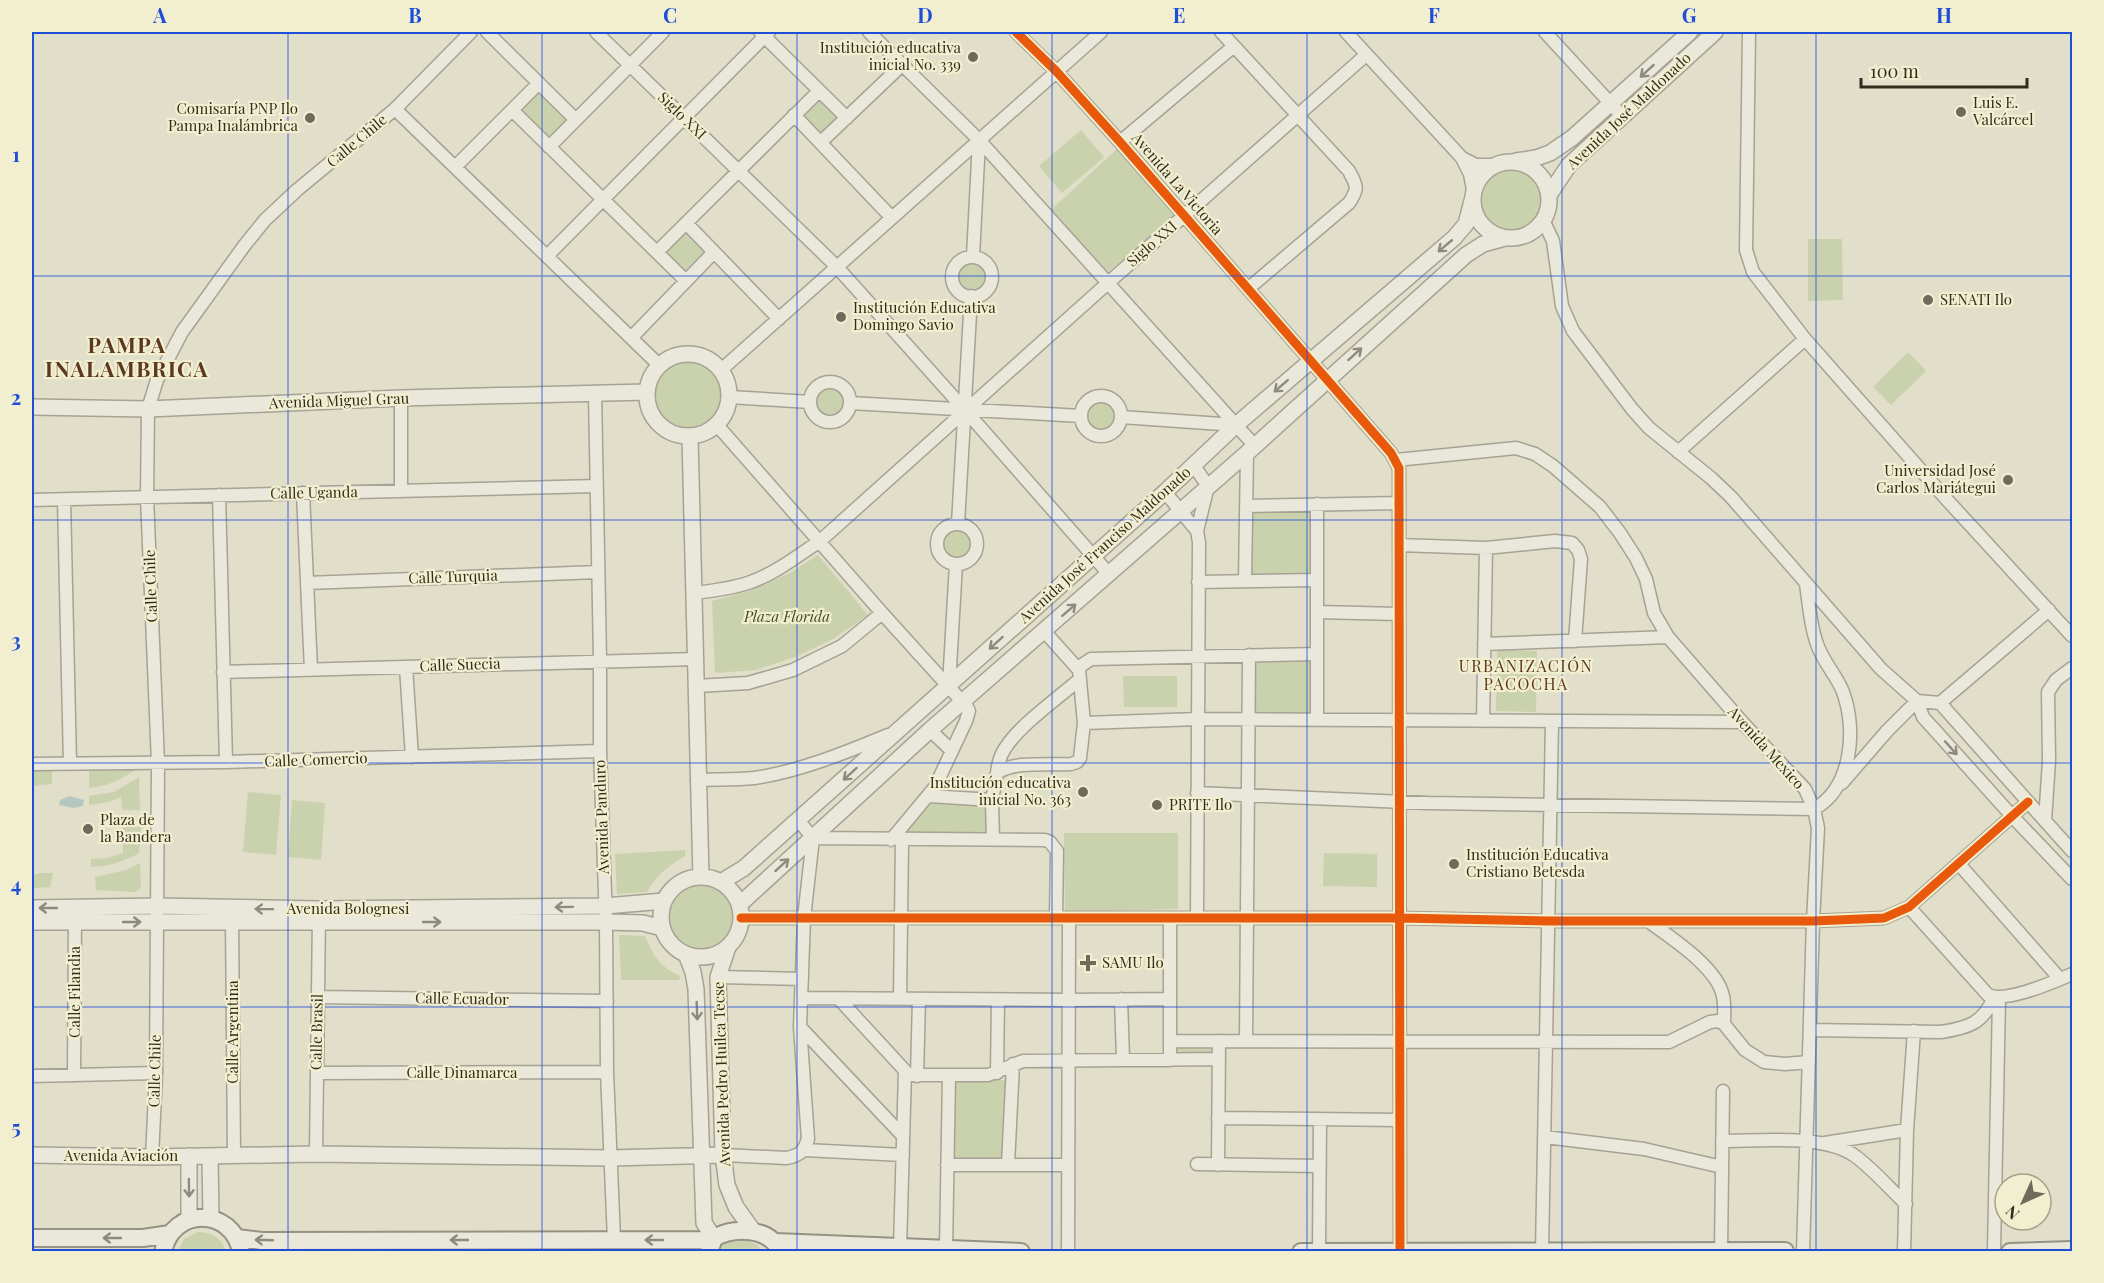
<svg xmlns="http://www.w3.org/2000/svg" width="2104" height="1283" font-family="'Playfair Display',serif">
	<rect width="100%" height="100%" fill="#e1deca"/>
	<!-- green -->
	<path fill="#cad1ad" d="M539 88 570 119 548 140 517 109Z
		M819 94 841 116 821 137 799 115Z
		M1081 130 1104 157 1062 193 1039 166Z
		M1119 147 1177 214 1108 272 1051 210Z
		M1479 200a32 32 0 1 1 64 0a32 32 0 1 1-64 0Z
		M685 229 707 252 685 273 662 250Z
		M1808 239H1842L1843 300 1808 301Z
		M956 277a15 15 0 1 1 30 0a15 15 0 1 1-30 0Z
		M1908 352 1926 371 1891 405 1873 387Z
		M651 395a37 37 0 1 1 74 0a37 37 0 1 1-74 0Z
		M813 402a15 15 0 1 1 30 0a15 15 0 1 1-30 0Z
		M1084 416a15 15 0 1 1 30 0a15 15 0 1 1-30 0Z
		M1314 508 1312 576 1250 575 1251 510Z
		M943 544a15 15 0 1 1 30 0a15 15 0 1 1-30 0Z
		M818 555 868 615 833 639 795 657 756 670 715 673 712 601 749 591 790 573Z
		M1497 650 1537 651 1536 712 1496 711Z
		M1313 661V714H1252L1253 662Z
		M1123 676H1177V707H1124Z
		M136 765V769C121 780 108 786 89 788V766Z
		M52 768V784L32 786V769Z
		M139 777 140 810H122L121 797 109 802 89 805V796L114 792Z
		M248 792 281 795 276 855 243 852Z
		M292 800 325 803 321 860 288 857Z
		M932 801 985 804 989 809 988 835 909 834 902 828Z
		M123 827H141L139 853C123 862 110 866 91 867V859L107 858 123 853Z
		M1064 833H1178V909L1065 912Z
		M685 850V856C668 866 657 875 647 892L617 894 615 854Z
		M1324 853 1377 854V887L1323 886Z
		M140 863 141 888 136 892 96 890 95 877 126 870Z
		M40 873H53L50 887 32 888V876Z
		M668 916a33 33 0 1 1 66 0a33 33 0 1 1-66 0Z
		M619 935 645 936C653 956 660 967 680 976L679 980H621Z
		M1213 1046 1215 1053 1179 1056 1174 1053 1175 1047Z
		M953 1080H1006L1004 1161H953Z
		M198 1232C212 1232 221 1238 226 1251H178L184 1239Z
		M743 1239 758 1245 761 1252H716C721 1239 731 1240 743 1239Z"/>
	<!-- water -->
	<path fill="#b6c7bf" d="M70 796 84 800 83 806 73 808 59 805 60 800Z"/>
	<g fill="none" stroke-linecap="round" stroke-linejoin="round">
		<!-- minor casing -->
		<g stroke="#a6a294" stroke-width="15">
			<path id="minor" d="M487 32 575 119
				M596 32 837 267 965 410 1109 574
				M760 32 847 118
				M869 32 979 140 1254 445
				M1016 32 1056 71 1120 142 1391 453 1399 468 1400 1252
				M1221 32 1349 171C1357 186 1359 188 1349 203L1249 288
				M1346 32 1462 158 1470 174 1474 195
				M1545 32 1622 116
				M1749 32 1746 250 1753 272 1805 339 1949 502 2072 636
				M395 109 659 365
				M512 110 686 281
				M794 115 892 218
				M821 142 903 64
				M1120 142 1234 46
				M549 147 663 32
				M1462 158 1476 165H1497
				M455 167 539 83
				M1543 220 1553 241 1562 306 1573 331 1632 409 1649 428 1711 478 1731 497 1881 669 1917 701 1923 717 2012 816 2072 879
				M686 223 779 319
				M657 252 819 91
				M547 256 769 32
				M973 257 979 140
				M952 277a20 20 0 1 1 40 0a20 20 0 1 1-40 0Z
				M631 338 714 252
				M721 370 1101 32
				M810 402a20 20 0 1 1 40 0a20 20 0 1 1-40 0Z
				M595 393 600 660V751L606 922 607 1072 614 1240
				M1081 416a20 20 0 1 1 40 0a20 20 0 1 1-40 0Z
				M730 397 810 402
				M850 403 1081 416
				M1121 417 1236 425
				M717 425 882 613 967 707 969 711 966 721 935 787 891 840
				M1678 452 1805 339
				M1396 460 1516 448 1535 454 1553 466 1600 507 1620 533 1636 558 1646 579 1654 613 1668 637 1742 722 1805 789 1814 809 1818 828 1813 921 1803 1252
				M1194 466 1208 486 1197 531
				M401 491V398
				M1165 492 1197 531 1199 542 1197 918
				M303 493 311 670
				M219 495 226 762
				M32 500 596 486
				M64 500 70 763
				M1246 506 1399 503
				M958 524 971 296
				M937 544a20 20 0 1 1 40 0a20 20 0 1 1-40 0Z
				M1399 545 1486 548 1555 541 1572 543 1578 550 1581 559 1575 641
				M1245 581 1247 453
				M1198 582 1317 580
				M307 583 598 572
				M693 593C712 591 730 589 748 583 775 574 797 556 820 541L1109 282 1366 55
				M1317 612 1399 614
				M1044 631 1079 670
				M1484 644 1668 637
				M406 667 412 757
				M223 672 696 659
				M949 685 956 564
				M697 686 748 683 793 670 842 646 882 613
				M1940 703 2049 610
				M1317 719V504
				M1483 721 1486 548
				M1084 723 1198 719 1742 722
				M930 730 951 750
				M32 764 226 762 600 751
				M997 773C998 763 1000 755 1006 747 1020 725 1059 697 1080 679
				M697 780C716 779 735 780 754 778 798 772 847 752 888 735
				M1842 783 1887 731 1917 701 1940 703 2072 851
				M1197 793 1428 803 1814 809C1852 788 1857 730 1843 692 1837 676 1823 662 1817 644 1810 625 1809 604 1806 584
				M929 796 992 800
				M2045 821 2049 761 2048 692 2056 680 2072 668
				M813 838 1045 840 1050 842 1057 851 1056 918
				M993 840 992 800 997 773C1013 761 1050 765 1071 764L1077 762 1080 758 1084 723 1079 670 1082 665 1091 659 1317 654
				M1959 864 2060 979
				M1909 907 1988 995C2006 1003 2054 982 2072 974
				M232 916 234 1156
				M741 918H1399L1549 921H1813L1884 918 1909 907 2028 802
				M1648 921C1671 938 1717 967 1723 996 1725 1005 1724 1015 1724 1024
				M718 977 802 979
				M318 997 607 1001
				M801 998 1069 1000 1170 999
				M839 999 909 1075H988L1023 1061 1219 1059
				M900 999 902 840
				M1121 999 1123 1059
				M800 1027 903 1136
				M1810 1030 1941 1032C1967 1028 1983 1024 1994 997
				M1170 1041 1669 1042 1710 1022 1718 1021 1724 1024 1745 1050 1764 1062 1785 1064 1809 1062
				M1246 1041 1249 655
				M1170 1060V918
				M317 1073 607 1072
				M997 1073 998 1000
				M74 1075 75 915
				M32 1076 156 1073
				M917 1076 919 999
				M1218 1118 1399 1120
				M1545 1137 1644 1149 1722 1167
				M1722 1141C1760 1141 1824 1134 1855 1156 1873 1169 1889 1188 1906 1204
				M1825 1143 1907 1130
				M805 1150 903 1155
				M316 1154 319 914
				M723 1155 786 1158C800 1156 804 1151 808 1139L800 1027 804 918 813 838 798 820
				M152 1157 156 1073 158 763 147 497 148 409 157 380 182 332 244 246 265 220 297 190 395 109 471 32
				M1197 1164 1319 1166
				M947 1165H1068
				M1008 1165 1013 1064
				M1218 1165 1219 1041
				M900 1248 905 1071
				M946 1249 949 1075
				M1319 1251 1320 1120
				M1721 1251 1723 1091
				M1068 1252 1069 918
				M1542 1252 1552 721
				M1904 1252 1907 1130 1914 1031
				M1994 1252 1999 998"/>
		</g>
		<!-- tertiary casing -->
		<g stroke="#a6a294" stroke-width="18">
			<path id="tertiary" d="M1516 161 1536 158 1550 153 1572 138 1690 32
				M1473 200a38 38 0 1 1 76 0a38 38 0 1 1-76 0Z
				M1549 195 1569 165 1715 32
				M647 395a41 41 0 1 1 82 0a41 41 0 1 1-82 0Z
				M32 407 148 409 401 398 646 392
				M690 437 701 877
				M661 917a40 40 0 1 1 80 0a40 40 0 1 1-80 0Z
				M721 882 744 868 1165 492 1236 425 1454 238 1466 224 1473 197
				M739 905 930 730 1247 453 1466 255 1483 244 1505 238
				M32 908 157 906 319 909 605 906 664 901
				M32 922H606L643 923 662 928
				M728 947 718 977 723 1155 727 1185 736 1207 754 1232
				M686 954 693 972 696 989 704 1223 714 1238
				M32 1155 152 1157 316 1154 611 1158 723 1155
				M189 1156V1219
				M210 1156 211 1218"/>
		</g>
		<!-- secondary casing -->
		<g stroke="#959284" stroke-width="20">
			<path id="secondary" d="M32 1238H143L170 1234
				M237 1238 262 1241 713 1240
				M775 1242 1021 1252
				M163 1252C172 1206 233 1207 241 1252
				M709 1252 714 1238C734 1227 769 1227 780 1251
				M1301 1252 1785 1251
				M2010 1252 2072 1250"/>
		</g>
		<!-- minor -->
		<use href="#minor" stroke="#eae7db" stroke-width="12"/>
		<!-- tertiary -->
		<use href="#tertiary" stroke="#eae7db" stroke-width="15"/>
		<!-- secondary -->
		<use href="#secondary" stroke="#eae7db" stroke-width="16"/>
		<!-- cycleway casing -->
		<g stroke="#f2efd0" stroke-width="13">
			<path id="cycleway" d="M1016 32 1056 71 1120 142 1391 453 1399 468 1400 1252
				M741 918H1399L1549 921H1813L1884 918 1909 907 2028 802"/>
		</g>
		<!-- cycleway -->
		<use href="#cycleway" stroke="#e8590c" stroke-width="9"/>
	</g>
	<!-- one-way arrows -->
	<defs><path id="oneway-shaft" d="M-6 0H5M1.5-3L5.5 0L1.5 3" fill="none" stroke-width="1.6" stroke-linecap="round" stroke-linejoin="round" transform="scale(1.5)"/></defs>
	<g stroke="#8e8a7c">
		<use href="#oneway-shaft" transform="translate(1647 71) rotate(138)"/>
		<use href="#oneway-shaft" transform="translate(1445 246) rotate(140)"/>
		<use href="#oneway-shaft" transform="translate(1355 354) rotate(-42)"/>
		<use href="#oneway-shaft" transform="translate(1281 386) rotate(139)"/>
		<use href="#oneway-shaft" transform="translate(1069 610) rotate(-41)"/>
		<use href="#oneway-shaft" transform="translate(996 643) rotate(138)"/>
		<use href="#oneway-shaft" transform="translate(1951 748) rotate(48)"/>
		<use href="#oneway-shaft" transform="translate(850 774) rotate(138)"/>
		<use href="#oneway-shaft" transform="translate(782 865) rotate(-42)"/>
		<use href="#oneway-shaft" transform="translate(564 907) rotate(179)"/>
		<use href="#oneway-shaft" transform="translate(48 908) rotate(-180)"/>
		<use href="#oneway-shaft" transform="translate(264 909) rotate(-179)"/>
		<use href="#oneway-shaft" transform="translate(132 922)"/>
		<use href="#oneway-shaft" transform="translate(432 922)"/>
		<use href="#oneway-shaft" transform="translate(697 1011) rotate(88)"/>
		<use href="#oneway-shaft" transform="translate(189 1188) rotate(89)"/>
		<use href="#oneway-shaft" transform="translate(112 1238) rotate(180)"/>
		<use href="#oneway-shaft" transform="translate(264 1240) rotate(-178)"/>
		<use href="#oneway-shaft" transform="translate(459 1240) rotate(180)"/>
		<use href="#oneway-shaft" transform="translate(654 1240) rotate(180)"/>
	</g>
	<!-- grid -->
	<path fill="none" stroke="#1d4ed8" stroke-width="1.5" stroke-opacity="0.55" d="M288 32V1252M542 32V1252M797 32V1252M1052 32V1252M1307 32V1252M1562 32V1252M1816 32V1252M32 276H2072M32 520H2072M32 763H2072M32 1007H2072"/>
	<!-- markers -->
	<g fill="#706a5a" stroke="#f2efd0" stroke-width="2">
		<circle cx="973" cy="57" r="6"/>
		<circle cx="1961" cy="112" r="6"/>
		<circle cx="310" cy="118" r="6"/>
		<circle cx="1928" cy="300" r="6"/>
		<circle cx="841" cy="317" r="6"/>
		<circle cx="2008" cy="480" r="6"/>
		<circle cx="1083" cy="792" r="6"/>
		<circle cx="1157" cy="805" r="6"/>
		<circle cx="88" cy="829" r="6"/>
		<circle cx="1454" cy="864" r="6"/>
		<path d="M1085 954h6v6h6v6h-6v6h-6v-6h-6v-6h6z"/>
	</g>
	<g text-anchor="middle" stroke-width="4.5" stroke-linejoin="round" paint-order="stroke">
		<!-- poi labels -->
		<g font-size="15" fill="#332c1d" stroke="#f2efd0" text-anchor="start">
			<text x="961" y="53" text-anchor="end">Institución educativa<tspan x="961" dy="17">inicial No. 339</tspan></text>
			<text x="1973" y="108">Luis E.<tspan x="1973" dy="17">Valcárcel</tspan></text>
			<text x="298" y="114" text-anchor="end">Comisaría PNP Ilo<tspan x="298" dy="17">Pampa Inalámbrica</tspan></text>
			<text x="1940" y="305">SENATI Ilo</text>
			<text x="853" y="313">Institución Educativa<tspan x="853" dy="17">Domingo Savio</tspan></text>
			<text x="1996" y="476" text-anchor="end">Universidad José<tspan x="1996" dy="17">Carlos Mariátegui</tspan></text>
			<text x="1071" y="788" text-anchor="end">Institución educativa<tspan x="1071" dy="17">inicial No. 363</tspan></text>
			<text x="1169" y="810">PRITE Ilo</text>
			<text x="100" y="825">Plaza de<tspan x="100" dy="17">la Bandera</tspan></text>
			<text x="1466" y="860">Institución Educativa<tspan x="1466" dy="17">Cristiano Betesda</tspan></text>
			<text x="1102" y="968">SAMU Ilo</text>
		</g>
		<!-- street labels -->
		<g font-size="15" fill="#332c1d" stroke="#f2efd0">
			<text transform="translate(1629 111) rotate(-43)" y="5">Avenida José Maldonado</text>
			<text transform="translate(682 116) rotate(44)" y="5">Siglo XXI</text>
			<text transform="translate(357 141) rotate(-40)" y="5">Calle Chile</text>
			<text transform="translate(1177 184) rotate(49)" y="5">Avenida La Victoria</text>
			<text transform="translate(1152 244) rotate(-41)" y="5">Siglo XXI</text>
			<text transform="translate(339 401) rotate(-2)" y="5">Avenida Miguel Grau</text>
			<text transform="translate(314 493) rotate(-1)" y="5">Calle Uganda</text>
			<text transform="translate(1105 545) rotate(-42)" y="5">Avenida José Franciso Maldonado</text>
			<text transform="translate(453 577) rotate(-2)" y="5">Calle Turquia</text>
			<text transform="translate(151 586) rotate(-92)" y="5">Calle Chile</text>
			<text transform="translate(460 665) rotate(-2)" y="5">Calle Suecia</text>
			<text transform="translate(1766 748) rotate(48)" y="5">Avenida Mexico</text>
			<text transform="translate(316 760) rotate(-2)" y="5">Calle Comercio</text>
			<text transform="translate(602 817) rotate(-92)" y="5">Avenida Panduro</text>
			<text x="348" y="914">Avenida Bolognesi</text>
			<text transform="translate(75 992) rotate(-90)" y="5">Calle Filandia</text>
			<text transform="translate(462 999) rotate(1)" y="5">Calle Ecuador</text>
			<text transform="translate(233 1032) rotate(-90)" y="5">Calle Argentina</text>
			<text transform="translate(317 1032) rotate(-89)" y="5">Calle Brasil</text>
			<text transform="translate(155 1071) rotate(-89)" y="5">Calle Chile</text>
			<text x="462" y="1078">Calle Dinamarca</text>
			<text transform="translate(722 1074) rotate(-92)" y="5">Avenida Pedro Huilca Tecse</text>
			<text x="121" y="1161">Avenida Aviación</text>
		</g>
		<!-- park labels -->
		<g font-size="15" font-style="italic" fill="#3c4e25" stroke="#f2efd0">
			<text x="787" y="622">Plaza Florida</text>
		</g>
		<!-- neighbourhood labels -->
		<g font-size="16" letter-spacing="1.5" fill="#5c3820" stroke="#f2efd0">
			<text x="1526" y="672">URBANIZACIÓN<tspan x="1526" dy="18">PACOCHA</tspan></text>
		</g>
		<!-- district labels -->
		<g font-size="21" font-weight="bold" letter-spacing="1.5" fill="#5c3820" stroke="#f2efd0">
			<text x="127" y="353">PAMPA<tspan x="127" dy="24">INALAMBRICA</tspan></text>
		</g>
	</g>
	<!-- border -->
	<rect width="2104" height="1283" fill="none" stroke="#f2efd0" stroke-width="66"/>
	<!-- north arrow -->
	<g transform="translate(2023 1202) rotate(225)"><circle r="28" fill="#f2efd0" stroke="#a6a188" stroke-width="1.5"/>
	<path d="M0-4.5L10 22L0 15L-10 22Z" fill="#706a5a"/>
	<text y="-9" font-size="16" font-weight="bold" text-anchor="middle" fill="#332c1d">N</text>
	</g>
	<!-- scale -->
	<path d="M1861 78v9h166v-9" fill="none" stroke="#332c1d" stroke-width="3"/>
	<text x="1870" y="78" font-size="18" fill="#332c1d" stroke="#f2efd0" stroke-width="4.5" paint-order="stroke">100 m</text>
	<rect x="33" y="33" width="2038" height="1217" fill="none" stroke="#1d4ed8" stroke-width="2"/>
	<g font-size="20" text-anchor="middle" font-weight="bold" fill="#1d4ed8">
		<text x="160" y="23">A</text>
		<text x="415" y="23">B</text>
		<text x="670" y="23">C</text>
		<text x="925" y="23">D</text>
		<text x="1179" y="23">E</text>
		<text x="1434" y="23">F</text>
		<text x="1689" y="23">G</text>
		<text x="1944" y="23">H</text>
		<text x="16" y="162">1</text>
		<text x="16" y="405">2</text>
		<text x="16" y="648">3</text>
		<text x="16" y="892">4</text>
		<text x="16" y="1135">5</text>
	</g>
</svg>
